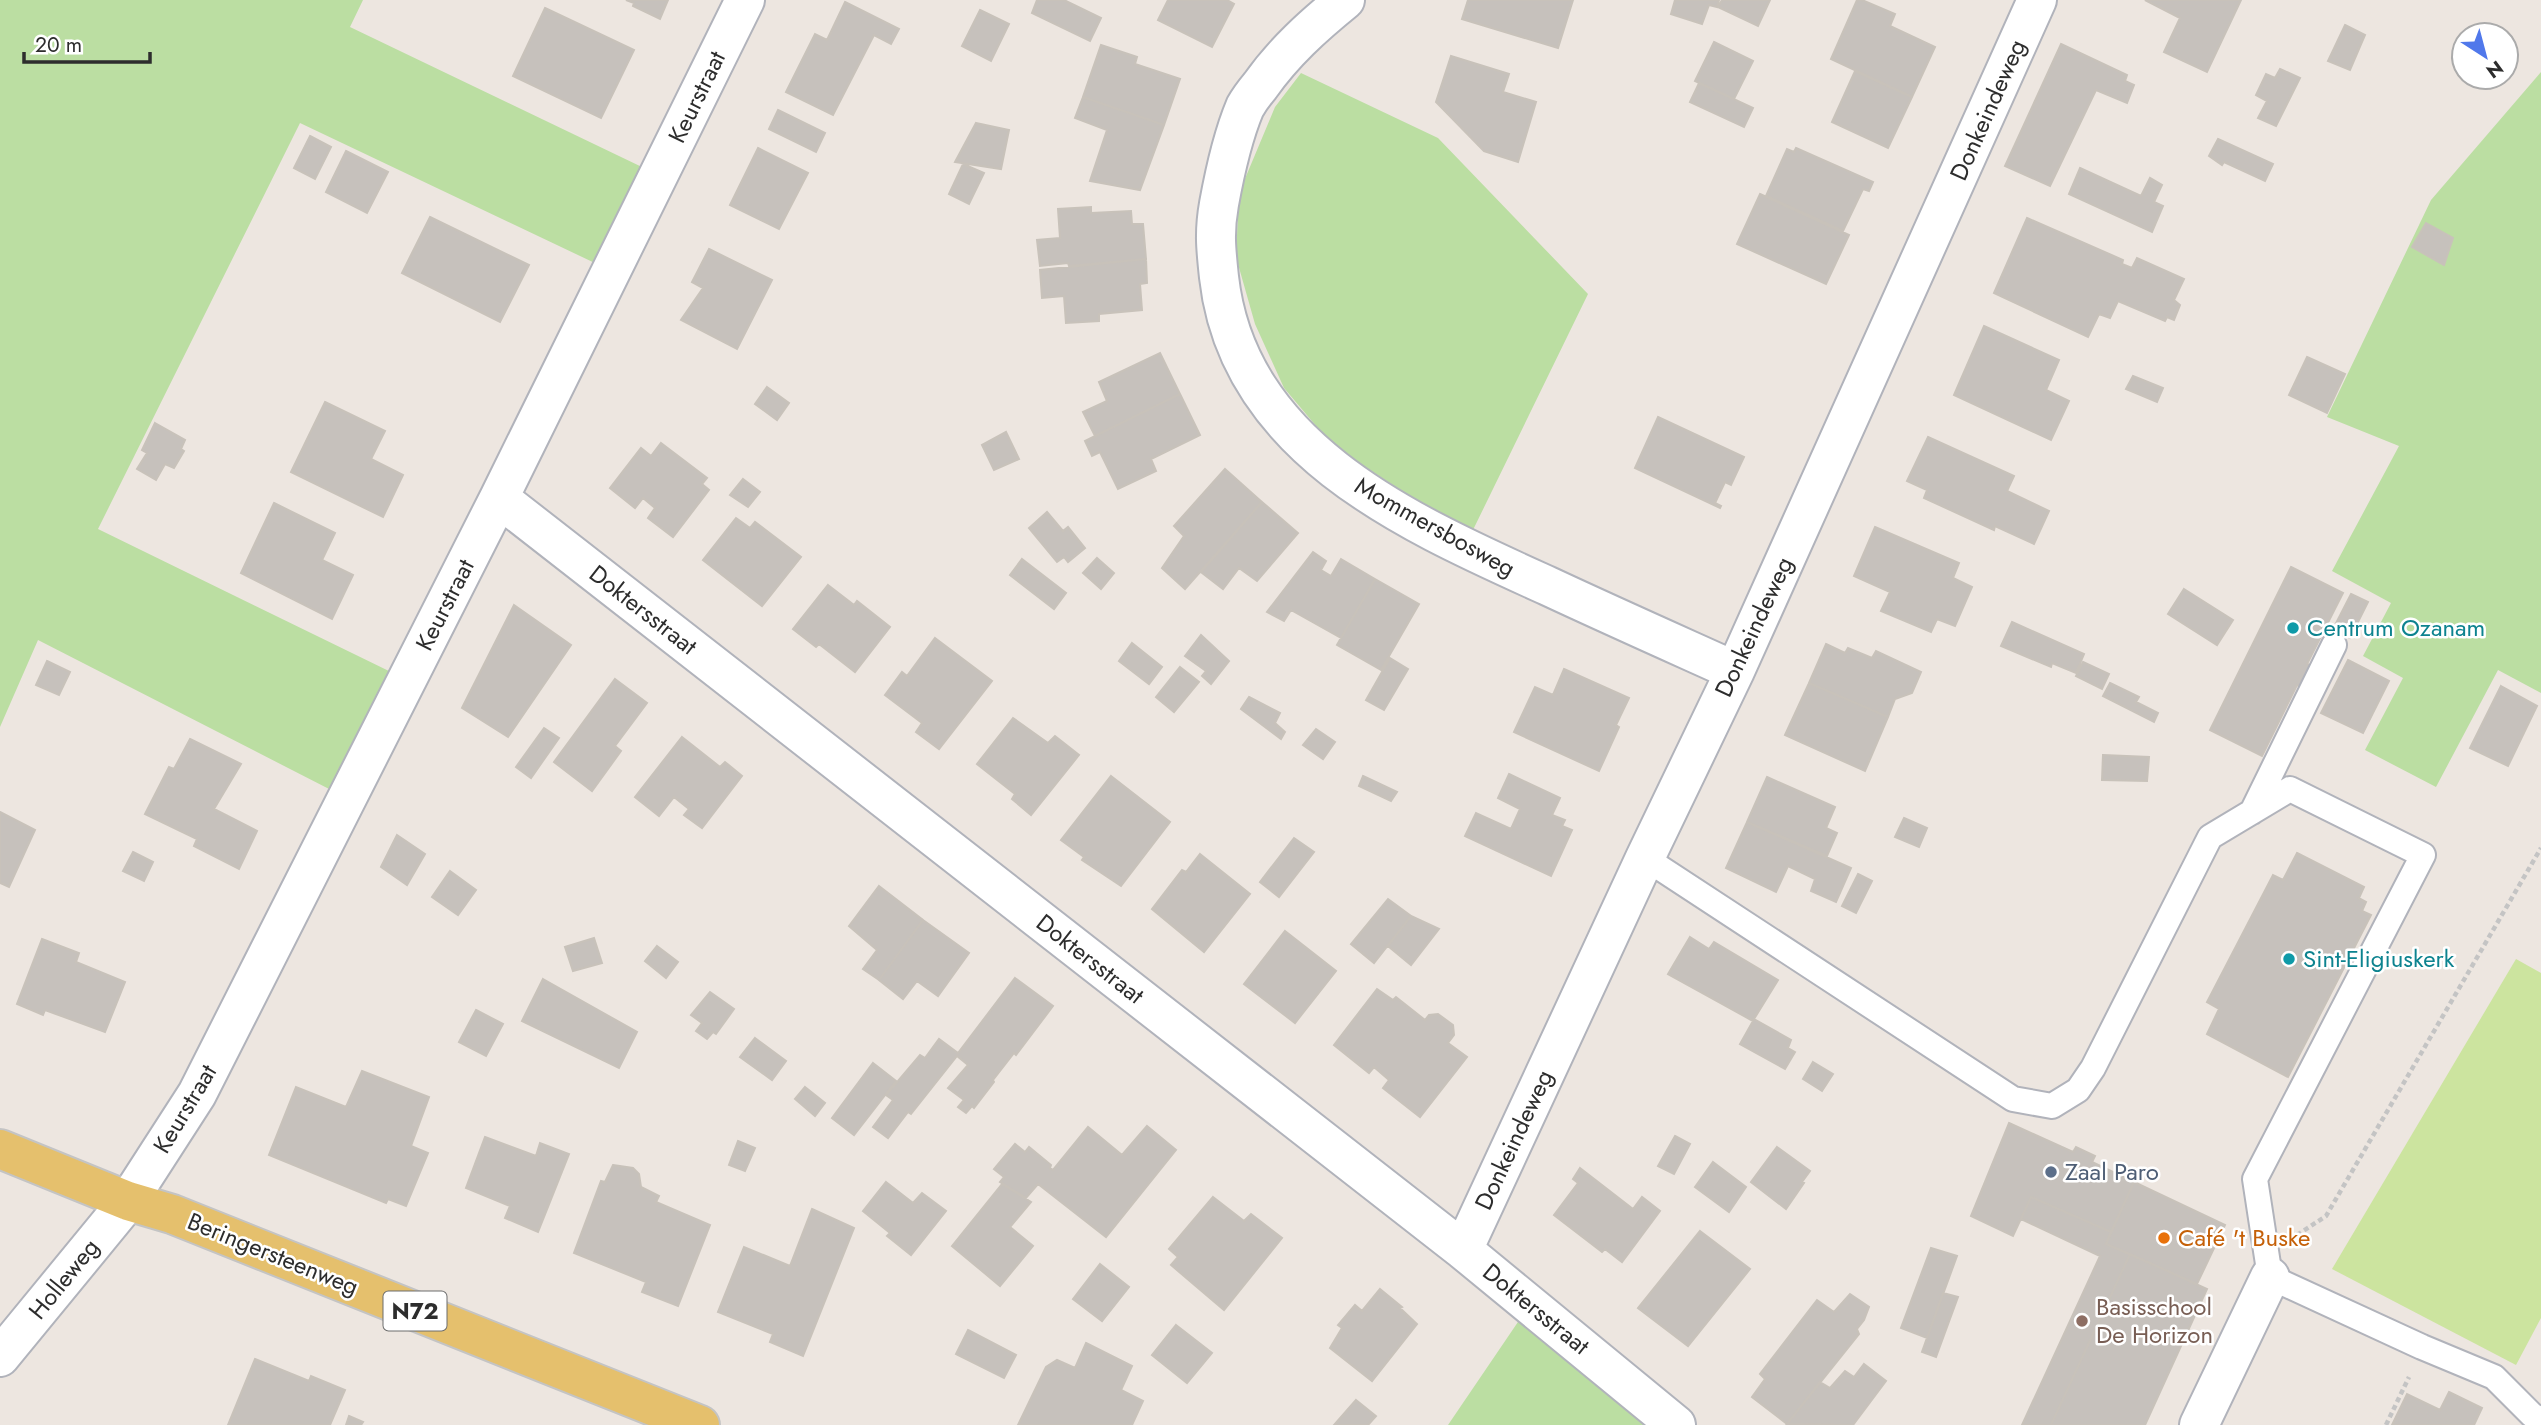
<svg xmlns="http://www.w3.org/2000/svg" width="2541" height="1425" font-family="Jost,sans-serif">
	<rect width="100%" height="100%" fill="#ede6e0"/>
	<!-- green -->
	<path fill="#bbdea2" d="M0 0H363L350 27 644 168 599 265 300 123 98 529 393 673 333 791 38 640 0 727Z
		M2541 72V693L2498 670 2436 787 2365 750 2403 678 2363 656 2391 603 2332 571 2399 446 2327 417 2431 200Z
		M1301 73 1438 138 1588 294 1472 532 1442 517 1333 446 1284 388 1255 324 1236 257 1239 193 1275 107Z
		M1520 1319 1649 1425H1448Z"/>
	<!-- pitch -->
	<path fill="#cce49f" d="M2516 959 2541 973V1318L2516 1365 2332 1269Z"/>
	<!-- building -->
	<path fill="#c6c1bc" stroke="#c8c2ba" stroke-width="2" d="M626 0H668L660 19 633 6 634 3Z
		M1037 0H1064L1101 18 1090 41 1032 13Z
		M1168 0H1227L1234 4 1212 47 1158 20Z
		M1468 0H1573L1558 48 1462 19Z
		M1675 0H1719L1717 7 1709 5 1702 24 1671 14Z
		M1722 0H1770L1758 26 1718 7Z
		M1857 0H1862L1895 14 1890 26 1935 47 1912 97 1831 59Z
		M2145 0H2241L2207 72 2164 52 2180 18Z
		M845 2 899 29 891 44 874 35 833 115 786 92 815 34 827 40Z
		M545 8 634 50 601 118 513 76Z
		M980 10 1009 24 991 61 962 46Z
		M2345 25 2365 35 2350 70 2328 61Z
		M1714 42 1753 61 1734 99 1695 81Z
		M2061 44 2127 75 2125 81 2134 85 2127 103 2096 90 2050 186 2005 166Z
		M1101 45 1137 57 1135 64 1180 79 1164 125 1083 97Z
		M1451 56 1509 74 1503 92 1536 102 1518 162 1484 151 1436 102Z
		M2280 69 2300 78 2276 126 2258 118 2267 101 2256 95 2266 74 2275 78Z
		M1855 71 1912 97 1888 148 1832 122Z
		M1699 83 1753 108 1744 127 1690 102Z
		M1083 97 1164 125 1140 190 1090 181 1107 130 1075 118Z
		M778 110 825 133 816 152 769 129Z
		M976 123 1009 130 1001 169 955 162Z
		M310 136 331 147 315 179 294 168Z
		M2218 139 2273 164 2265 181 2224 162 2222 165 2209 156Z
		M758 148 808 173 779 229 730 205Z
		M1796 148 1873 182 1869 191 1863 189 1843 231 1766 196 1787 149 1794 152Z
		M346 151 388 172 367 213 326 192Z
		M963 164 984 173 969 204 949 194Z
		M2080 168 2141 196 2150 178 2162 185 2154 202 2163 206 2152 232 2069 194Z
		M1760 194 1849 235 1826 284 1737 244Z
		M1091 207V213L1131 211 1132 224H1143L1146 259 1069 266 1068 263 1040 266 1037 240 1060 238 1058 209Z
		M430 217 529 265 500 322 402 273Z
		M2027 218 2123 260 2122 264 2132 268 2137 258 2184 279 2174 300 2180 305 2174 320 2167 317 2165 321 2118 301 2110 318 2099 314 2088 337 1994 293Z
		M2426 223 2453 238 2444 265 2412 247Z
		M709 249 772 280 737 349 681 320 703 288 692 282Z
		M1146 259 1147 283 1140 284 1142 310 1099 314V321L1066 323 1064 296 1042 298 1040 270Z
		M1984 326 2059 360 2046 390 2069 401 2051 440 1954 395Z
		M1160 353 1180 394 1095 436 1083 412 1107 401 1099 382Z
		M2307 357 2345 374 2327 413 2289 395Z
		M2133 376 2163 388 2157 402 2126 389Z
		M767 387 789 403 777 420 755 404Z
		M1180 394 1200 435 1151 459 1156 471 1118 489 1100 452 1092 456 1085 441Z
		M325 402 385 431 371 459 403 475 383 517 291 472Z
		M1658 417 1744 457 1731 485 1725 482 1715 503 1721 506 1720 508 1635 468Z
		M155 423 185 440 181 449 184 451 174 468 165 464 156 480 137 469 147 453 142 450Z
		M1006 432 1019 459 994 470 982 445Z
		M1928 437 2014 476 2007 491 2049 511 2034 544 1995 526 1994 530 1924 498 1927 490 1907 481Z
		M661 443 707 478 702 484 709 490 673 537 648 518 655 508 643 498 635 508 610 488 641 448 651 456Z
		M1225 469 1262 502 1185 589 1162 568 1184 536 1174 526Z
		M743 479 760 492 748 507 730 495Z
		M1262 502 1298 533 1257 581 1239 568 1223 589 1201 572Z
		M274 503 335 533 322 560 353 575 332 619 241 573Z
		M1047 512 1063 531 1068 527 1085 548 1068 562 1064 557 1057 562 1029 528Z
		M736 518 750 528 755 522 801 557 762 606 703 560Z
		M1875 527 1959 563 1953 578 1972 587 1955 626 1937 619 1931 632 1881 611 1890 592 1854 576Z
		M1313 552 1326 561 1321 570 1331 576 1341 559 1375 579 1341 638 1291 610 1284 621 1267 612Z
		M1097 558 1114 573 1101 589 1083 573Z
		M1022 559 1066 593 1054 609 1010 575Z
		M2291 567 2343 593 2307 664 2313 666 2303 688 2297 685 2262 756 2210 730Z
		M1375 579 1419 604 1381 670 1337 645Z
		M828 585 854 605 857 601 890 627 855 672 819 644 816 647 793 629Z
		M2184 589 2233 620 2217 645 2168 614Z
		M2351 594 2368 602 2350 638 2333 629Z
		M514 605 571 645 508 737 462 708Z
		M2012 622 2084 654 2076 673 2052 663 2051 667 2001 646Z
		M1201 635 1229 661 1211 684 1202 676 1206 671 1185 656Z
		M935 638 992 681 939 749 916 732 922 723 885 695 902 672 907 676Z
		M1132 643 1162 667 1149 684 1119 661Z
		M1826 644 1845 653 1848 648 1872 658 1876 651 1921 672 1912 693 1895 699 1888 717 1809 683Z
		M1390 658 1408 669 1384 710 1366 700Z
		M2348 660 2389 681 2363 733 2321 713Z
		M47 661 70 672 59 695 36 685Z
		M2083 662 2109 674 2102 689 2076 676Z
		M1180 667 1199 682 1174 712 1156 697Z
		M1564 669 1629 698 1616 725 1619 727 1599 771 1514 732 1535 687 1553 695Z
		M615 679 647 703 615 746 621 751 592 791 554 762Z
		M1809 683 1888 717 1865 771 1785 735Z
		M2110 683 2139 697 2136 702 2158 713 2154 722 2103 696Z
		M2501 686 2537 706 2508 766 2470 748Z
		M1249 697 1280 713 1275 723 1285 732 1281 739 1241 709Z
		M1013 718 1048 743 1055 736 1079 755 1031 815 1012 799 1015 794 977 764Z
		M544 728 559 738 531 778 516 767Z
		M1316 729 1335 742 1323 759 1303 745Z
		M682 737 720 767 725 762 742 776 702 828 684 815 689 809 674 797 659 816 635 797Z
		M190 739 241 764 214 809 257 831 239 869 194 846 197 839 145 814 169 767 174 769Z
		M2103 755 2149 757 2147 781 2102 780Z
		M1509 774 1560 798 1552 815 1565 820 1562 826 1572 830 1551 876 1465 836 1476 813 1511 829 1520 809 1498 798Z
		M1111 776 1170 822 1121 886 1082 860 1084 857 1061 840Z
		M1363 776 1397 792 1391 801 1359 786Z
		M1767 777 1835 807 1826 828 1837 833 1827 856 1747 822Z
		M0 812 35 830 9 887 0 883Z
		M1904 818 1927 828 1919 847 1895 837Z
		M1747 822 1851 868 1836 902 1811 891 1815 879 1788 866 1776 892 1726 868Z
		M397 835 425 854 407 885 381 867Z
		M1294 838 1314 852 1279 897 1260 882Z
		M133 852 153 862 144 881 123 871Z
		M2297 853 2364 887 2359 898 2366 902 2362 911 2371 915 2288 1077 2207 1034 2219 1009 2207 1002 2273 875 2283 880Z
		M1200 854 1250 894 1204 952 1152 909 1182 870 1186 872Z
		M450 871 476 890 458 915 432 897Z
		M1858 874 1872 881 1856 913 1842 906Z
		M879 886 923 920 879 980 863 969 877 950 849 926Z
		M1388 899 1411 916 1374 963 1351 944Z
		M1411 916 1439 929 1411 965 1388 946Z
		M923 920 969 953 938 996 917 981 903 999 879 980Z
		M1285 931 1336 971 1295 1023 1244 984Z
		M1690 937 1709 949 1714 942 1778 980 1754 1019 1791 1040 1788 1048 1795 1052 1785 1069 1740 1044 1753 1021 1668 974Z
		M594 938 602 963 573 971 565 947Z
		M42 939 79 953 76 962 125 982 105 1032 45 1010 43 1015 17 1004Z
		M657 946 678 962 666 978 645 961Z
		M1015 978 1053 1006 1016 1055 1014 1053 993 1080 994 1082 974 1108 972 1106 966 1113 958 1107 964 1100 948 1088 968 1065 957 1056 911 1114 908 1112 888 1138 873 1127 893 1100 886 1095 920 1055 925 1058 939 1039 958 1053Z
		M543 979 637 1032 619 1068 522 1021Z
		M1377 989 1393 1000 1396 997 1425 1020 1429 1015 1438 1014 1453 1025 1454 1035 1448 1043 1467 1057 1420 1117 1383 1088 1389 1080 1374 1067 1369 1073 1334 1045Z
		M710 992 734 1009 716 1034 713 1032 707 1039 696 1031 702 1023 691 1015Z
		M476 1010 503 1024 486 1056 459 1042Z
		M755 1038 786 1061 772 1080 740 1057Z
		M1813 1062 1833 1074 1822 1091 1803 1079Z
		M873 1063 896 1081 854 1135 832 1118Z
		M362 1071 429 1097 411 1146 428 1153 406 1206 388 1199 386 1203 269 1155 296 1087 346 1107Z
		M805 1087 825 1103 815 1116 795 1099Z
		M2009 1123 2073 1152 2076 1147 2095 1156 2092 1162 2134 1182 2111 1232 2031 1197 2013 1236 1971 1216Z
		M1147 1126 1176 1150 1106 1237 1038 1184 1026 1198 1000 1182 1004 1177 994 1169 1015 1144 1025 1152 1029 1147 1051 1165 1050 1168 1053 1170 1088 1127 1122 1155Z
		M1675 1136 1690 1144 1674 1174 1658 1166Z
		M485 1137 536 1156 540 1143 569 1154 538 1232 505 1218 510 1206 466 1188Z
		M738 1141 755 1148 745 1171 729 1165Z
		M1777 1147 1810 1171 1802 1182 1804 1183 1786 1209 1751 1182Z
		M1713 1162 1746 1187 1729 1212 1695 1187Z
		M613 1165 633 1168 639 1174 641 1187 659 1196 656 1202 710 1225 678 1306 642 1292 646 1282 574 1253 601 1181 605 1182Z
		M1580 1168 1633 1209 1642 1197 1660 1211 1622 1262 1605 1249 1602 1252 1554 1215 1578 1183 1573 1179Z
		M886 1182 913 1203 922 1193 946 1211 911 1255 887 1236 890 1233 863 1211Z
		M2134 1182 2225 1225 2197 1284 2106 1244Z
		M1002 1184 1031 1202 1010 1227 1033 1246 1000 1286 952 1246Z
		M1213 1197 1244 1221 1251 1214 1282 1238 1224 1310 1171 1265 1178 1257 1169 1249Z
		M2031 1197 2111 1232 2106 1244 2130 1254 2051 1425H2022L2100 1256 2021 1219Z
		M812 1209 854 1228 803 1356 770 1342 773 1334 718 1312 744 1247 790 1266Z
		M1700 1231 1750 1269 1688 1346 1638 1308Z
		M1931 1248 1957 1256 1927 1338 1901 1328Z
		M2130 1254 2207 1289 2145 1425H2051Z
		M1100 1264 1129 1287 1102 1321 1073 1299Z
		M1380 1289 1402 1307 1400 1308 1417 1324 1372 1381 1330 1348 1342 1328 1338 1325 1355 1305 1362 1311Z
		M1943 1293 1958 1297 1936 1357 1922 1352Z
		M1850 1294 1869 1307 1864 1320 1857 1329 1859 1334 1787 1424 1752 1397 1765 1379 1760 1374 1817 1300 1834 1312Z
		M1176 1325 1212 1353 1187 1383 1152 1355Z
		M968 1330 1016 1355 1004 1378 956 1354Z
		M1086 1343 1132 1366 1121 1390 1143 1401 1132 1425H1018L1046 1367 1057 1360 1075 1368Z
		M255 1359 309 1381 311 1376 345 1390 330 1425H228Z
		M1864 1364 1886 1381 1853 1425 1787 1424 1820 1382 1830 1388 1845 1371 1854 1377Z
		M2449 1392 2482 1408 2474 1425H2392L2407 1394 2440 1410Z
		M1356 1400 1376 1416 1368 1425H1334Z
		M349 1416 363 1422 361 1425H346Z"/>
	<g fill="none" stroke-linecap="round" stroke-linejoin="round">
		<!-- lane casing -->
		<g stroke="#b1b3bb" stroke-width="28">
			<path id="lane" d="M2252 812 2334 645
				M1645 858 2013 1099 2052 1106 2078 1090 2093 1068 2210 837 2290 789 2423 855 2255 1179 2270 1277 2422 1347 2494 1377 2532 1415 2541 1420"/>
		</g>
		<!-- street casing -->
		<g stroke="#b1b3bb" stroke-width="42">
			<path id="street" d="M1345 0C1313 26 1284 52 1260 86 1255 92 1249 100 1245 107 1232 138 1225 171 1219 204 1214 232 1216 249 1219 277 1238 449 1409 523 1548 586 1610 615 1673 643 1735 671
				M499 498 1463 1250 1676 1425
				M1463 1250 1645 858 1735 671 2037 0
				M0 1357 128 1201 197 1094 499 498 745 0
				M2199 1425 2270 1277"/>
		</g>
		<!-- primary casing -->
		<g stroke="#c4c4c4" stroke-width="42">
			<path id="primary" d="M0 1149 128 1201 172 1214 700 1425"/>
		</g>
		<!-- path -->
		<path stroke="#c4c4c4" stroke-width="4.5" stroke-dasharray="5 3.5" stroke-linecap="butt" d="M2297 1235 2326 1216 2541 848
			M2386 1425 2409 1377"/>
		<!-- lane -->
		<use href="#lane" stroke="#fff" stroke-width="24"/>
		<!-- street -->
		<use href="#street" stroke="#fff" stroke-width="38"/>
		<!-- primary -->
		<use href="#primary" stroke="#e5c06d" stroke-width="38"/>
	</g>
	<!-- markers -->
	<g fill="#0f9aa8" stroke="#fff" stroke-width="2.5">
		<circle cx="2293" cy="628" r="7"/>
		<circle cx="2289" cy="959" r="7"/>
	</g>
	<circle fill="#5c6f8a" stroke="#fff" stroke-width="2.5" cx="2051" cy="1172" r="7"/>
	<circle fill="#e8710a" stroke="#fff" stroke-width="2.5" cx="2164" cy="1238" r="7"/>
	<circle fill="#8d6e63" stroke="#fff" stroke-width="2.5" cx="2082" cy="1321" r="7"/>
	<g text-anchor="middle" stroke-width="5" stroke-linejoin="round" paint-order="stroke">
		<!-- shield labels -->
		<rect fill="#fff" stroke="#6c6c6c" stroke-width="2" x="383.5" y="1291.5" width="63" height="39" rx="5"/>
		<g font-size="23" font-weight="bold" fill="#2d2d2d">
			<text x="415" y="1319">N72</text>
		</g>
		<!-- street labels -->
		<g font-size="24" fill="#2d2d2d" stroke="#fff">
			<text transform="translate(697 97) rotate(-64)" y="8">Keurstraat</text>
			<text transform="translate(1988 110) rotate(-66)" y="8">Donkeindeweg</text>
			<text transform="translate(1435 527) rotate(29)" y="8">Mommersbosweg</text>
			<text transform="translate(445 605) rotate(-63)" y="8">Keurstraat</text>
			<text transform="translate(643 610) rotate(38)" y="8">Doktersstraat</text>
			<text transform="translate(1754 627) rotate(-65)" y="8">Donkeindeweg</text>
			<text transform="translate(1090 959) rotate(38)" y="8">Doktersstraat</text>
			<text transform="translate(185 1109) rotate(-59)" y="8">Keurstraat</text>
			<text transform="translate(1514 1140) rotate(-65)" y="8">Donkeindeweg</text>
			<text transform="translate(273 1254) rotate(22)" y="8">Beringersteenweg</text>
			<text transform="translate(64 1279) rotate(-51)" y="8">Holleweg</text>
			<text transform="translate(1536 1309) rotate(39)" y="8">Doktersstraat</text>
		</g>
		<!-- culture labels -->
		<g font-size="24" fill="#0d838f" stroke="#fff" text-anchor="start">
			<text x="2307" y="636">Centrum Ozanam</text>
			<text x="2303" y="967">Sint-Eligiuskerk</text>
		</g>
		<!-- service labels -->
		<g font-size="24" fill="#4e5e75" stroke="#fff" text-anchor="start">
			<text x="2065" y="1180">Zaal Paro</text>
		</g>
		<!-- food labels -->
		<g font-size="24" fill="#c56008" stroke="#fff" text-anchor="start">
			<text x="2178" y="1246">Café 't Buske</text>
		</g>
		<!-- education labels -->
		<g font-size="24" fill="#785e54" stroke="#fff" text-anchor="start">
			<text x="2096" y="1315">Basisschool<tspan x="2096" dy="28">De Horizon</tspan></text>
		</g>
	</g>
	<!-- north arrow -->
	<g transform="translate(2485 56) rotate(144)"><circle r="33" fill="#ffffff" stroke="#ababab" stroke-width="2"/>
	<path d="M0-5L12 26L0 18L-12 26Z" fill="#5078eb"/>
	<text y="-10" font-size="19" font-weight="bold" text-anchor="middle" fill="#2d2d2d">N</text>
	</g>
	<!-- scale -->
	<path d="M24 52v10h126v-10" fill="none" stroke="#2d2d2d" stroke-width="3.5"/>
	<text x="35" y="52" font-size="21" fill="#2d2d2d" stroke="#ffffff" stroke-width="5" paint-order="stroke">20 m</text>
</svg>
